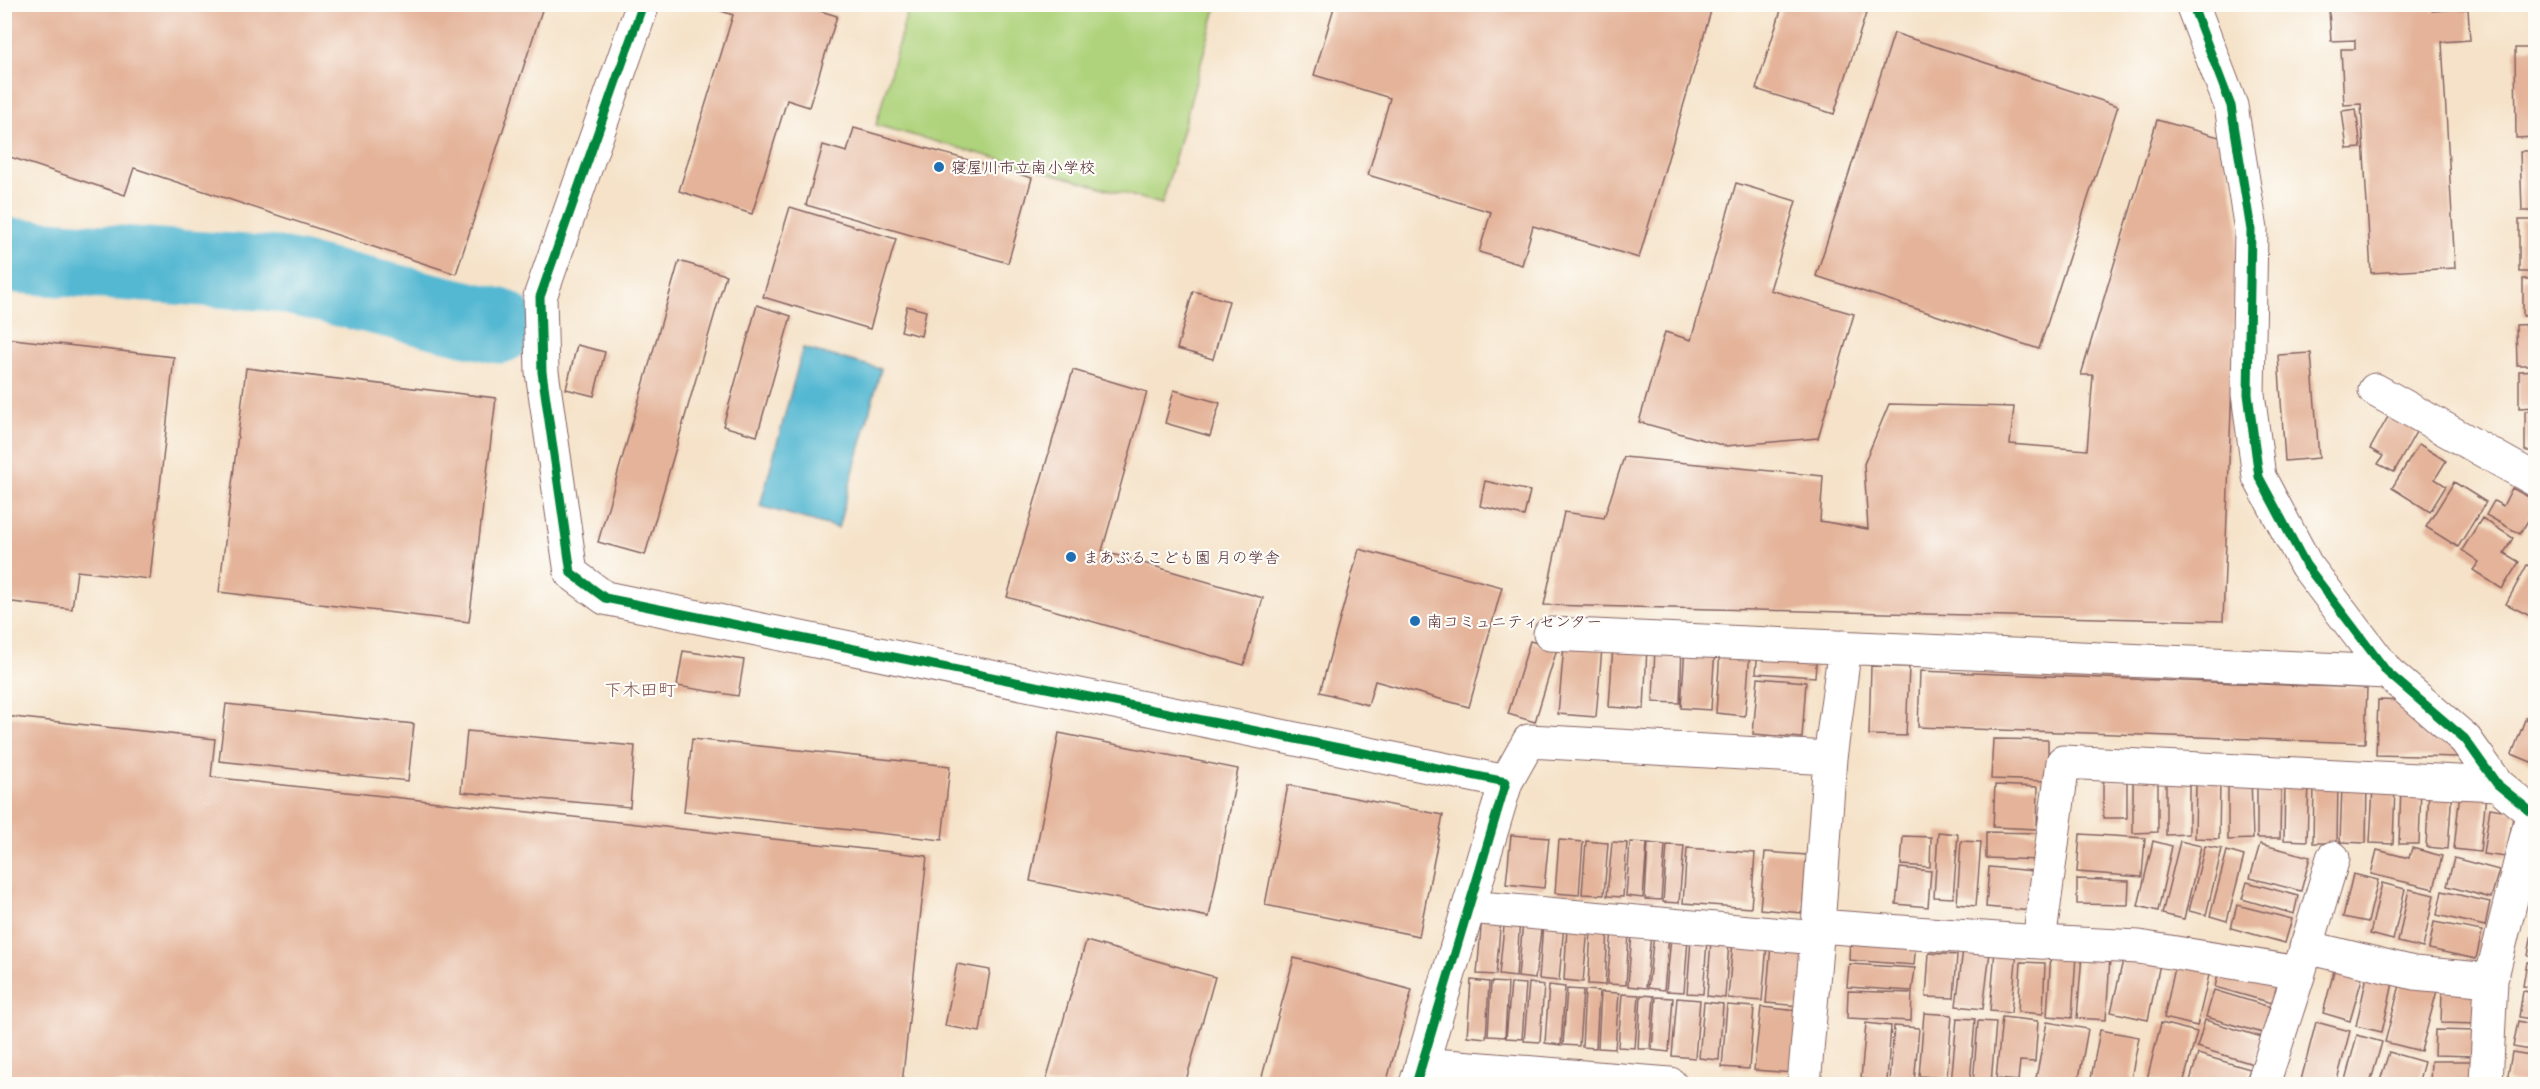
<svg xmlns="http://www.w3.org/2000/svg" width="2540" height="1089" font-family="Mali,'Klee One',sans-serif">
	<rect width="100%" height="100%" fill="#fdfcf7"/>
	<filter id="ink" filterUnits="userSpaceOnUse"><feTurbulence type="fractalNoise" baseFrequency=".0167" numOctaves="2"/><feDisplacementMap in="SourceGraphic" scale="12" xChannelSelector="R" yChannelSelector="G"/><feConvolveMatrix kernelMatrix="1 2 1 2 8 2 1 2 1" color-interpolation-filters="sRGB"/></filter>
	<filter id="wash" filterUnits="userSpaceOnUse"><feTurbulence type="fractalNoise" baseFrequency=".008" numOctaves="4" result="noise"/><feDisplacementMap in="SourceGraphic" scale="24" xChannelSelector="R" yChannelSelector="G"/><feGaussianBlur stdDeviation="1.35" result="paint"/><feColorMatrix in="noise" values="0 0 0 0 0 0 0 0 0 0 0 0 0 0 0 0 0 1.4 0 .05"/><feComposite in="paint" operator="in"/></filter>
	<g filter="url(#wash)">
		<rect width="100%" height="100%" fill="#f5e2c8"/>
		<!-- green -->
		<path fill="#afd37c" stroke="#7c7954" stroke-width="1.5" d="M909 5H1217L1162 204 876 125Z"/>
		<!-- water -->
		<path fill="#54b8d2" stroke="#4f6c7e" stroke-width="1.5" d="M803 348 881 369 838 528 760 506Z"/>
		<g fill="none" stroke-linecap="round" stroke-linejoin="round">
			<!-- river -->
			<path stroke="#54b8d2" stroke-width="75" d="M4 255 276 274 499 326"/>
		</g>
		<g id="blocks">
			<!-- building -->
			<path fill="#e4b399" d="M4 4H544L456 274 134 168 125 195 4 155Z
				M701 4H815L814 9 837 16 809 107 787 100 752 214 679 191 733 15Z
				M1335 4H1713L1639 258 1533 226 1522 265 1479 252 1491 212 1368 175 1390 98 1314 75Z
				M1783 4H1869L1834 114 1756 89Z
				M2360 4H2432V11L2468 9 2470 40 2442 42 2455 268 2371 273 2361 104 2344 105 2341 49H2355V40L2331 41 2329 10 2360 8Z
				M1894 33 2118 106 2039 349 1816 276Z
				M2515 48H2536V137L2516 138Z
				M2356 109 2361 148 2347 149 2342 111Z
				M2157 120 2223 138 2238 226 2223 621 1544 605 1564 512 1604 518 1624 457 1823 476 1820 521 1868 529 1864 464 1889 404 2014 407 2010 444 2087 450 2093 375H2081Z
				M854 128 1032 178 1008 263 806 205 823 145 847 152Z
				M2520 151H2536V211H2522Z
				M1736 183 1796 201 1770 290 1854 314 1818 438 1725 446 1639 422 1665 332 1691 340Z
				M790 207 896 239 870 329 763 297Z
				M2519 220H2536V272H2519Z
				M679 261 726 275 645 555 598 542Z
				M2523 279H2536V316H2523Z
				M1193 291 1229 301 1213 359 1177 349Z
				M757 305 791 316 757 436 723 426Z
				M907 306 926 311 921 336 901 331Z
				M2536 324V365H2517L2516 325Z
				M4 338 174 357 150 579 77 571 72 609 4 601Z
				M577 345 605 352 594 396 566 389Z
				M2311 353 2319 458 2285 461 2278 355Z
				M246 368 496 398 469 622 219 592Z
				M1073 370 1147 392 1102 551 1263 598 1244 665 1007 597Z
				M2536 370V407L2519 408V371Z
				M1174 390 1220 403 1210 436 1165 423Z
				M2525 411H2536V451H2525Z
				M2389 415 2417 430 2394 472 2378 464 2383 456 2370 449Z
				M2419 444 2446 461 2435 479 2446 486 2430 512 2392 488Z
				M1485 481 1530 491 1524 516 1480 506Z
				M2454 482 2486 502 2458 547 2426 527Z
				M2512 488 2536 501V507L2520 534 2486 515 2494 501 2503 506Z
				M2482 518 2513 538 2504 553 2519 562 2502 589 2473 570 2479 562 2462 550Z
				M1359 549 1502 587 1469 707 1375 681 1368 705 1320 692Z
				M2527 565 2536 569V619L2506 604Z
				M1530 641 1557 649 1535 722 1508 714Z
				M1564 645 1602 648 1596 717 1558 714Z
				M1613 645 1647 647 1644 709 1609 707Z
				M1655 645 1682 647 1680 703 1653 702Z
				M1685 647 1715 648 1711 710 1681 708Z
				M1758 648 1817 652 1815 677 1756 673Z
				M1720 649 1750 651 1745 716 1716 713Z
				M683 651 744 660 738 696 677 686Z
				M1871 666 1909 667 1906 736 1869 735Z
				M1920 671 2367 688 2365 743 1918 727Z
				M1758 678 1806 682 1802 738 1753 734Z
				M2378 700 2405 701 2459 741 2458 757 2376 755Z
				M226 704 414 724 408 781 219 761Z
				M4 716 215 739 211 777 927 856 902 1084H4Z
				M2526 717 2536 721V764L2512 754Z
				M467 731 635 746 630 807 461 792Z
				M1059 733 1238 769 1209 917 1030 881Z
				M692 739 950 766 942 840 684 812Z
				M1993 739 2048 740V781L1991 779Z
				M2133 775 2158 776V832L2133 833Z
				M2251 777 2253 839 2228 840V778Z
				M2166 778H2189V834L2166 835Z
				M2103 780H2127V818H2103Z
				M2285 781H2309L2307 841 2284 840Z
				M2196 782H2220L2219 839 2195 838Z
				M2257 782H2281L2280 838H2257Z
				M2314 782H2338L2337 843H2313Z
				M2342 784 2367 785 2366 843 2340 842Z
				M1288 785 1443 815 1419 936 1265 905Z
				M1995 785 2038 787 2037 829 1993 827Z
				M2373 786 2395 787 2393 844 2370 843Z
				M2401 787 2421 788 2419 844H2399Z
				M2429 790 2452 791 2448 849 2426 847Z
				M2460 792 2486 795 2480 852 2454 849Z
				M2490 808 2514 812 2506 857 2483 854Z
				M1938 832 1958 834 1953 898 1934 897Z
				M1986 832 2040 833V860L1986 858Z
				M2080 834 2145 838 2142 877 2077 872Z
				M1511 835 1549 838 1544 888 1506 884Z
				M1903 836 1931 837 1930 867 1901 865Z
				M1559 840 1583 842 1579 895 1555 893Z
				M1586 841 1608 843 1604 895 1582 894Z
				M1961 841 1981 842 1976 906 1957 904Z
				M2153 841 2172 846 2158 911 2138 906Z
				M2180 841 2201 846 2184 919 2162 914Z
				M1612 842 1627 843 1623 897 1607 896Z
				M1630 842 1647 843 1643 898 1626 896Z
				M1648 843 1665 845 1661 900 1645 899Z
				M2260 844 2310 857 2301 891 2250 878Z
				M1667 845 1684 846 1679 903 1663 902Z
				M2205 846 2222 849 2206 915 2189 911Z
				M1687 848 1755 853 1751 908 1683 903Z
				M2412 848 2442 856 2434 889 2371 874 2377 850 2409 858Z
				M2227 851 2244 856 2227 921 2210 916Z
				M1765 852 1807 855 1802 913 1760 909Z
				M2454 858 2499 870 2491 898 2447 886Z
				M1989 867 2034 871 2032 911 1986 907Z
				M1900 868 1931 871 1928 907 1896 904Z
				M2353 874 2378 880 2368 922 2343 917Z
				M2077 879 2129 881 2128 905 2077 904Z
				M2247 882 2298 896 2294 914 2242 899Z
				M2382 883 2405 889 2393 940 2370 934Z
				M2409 889 2434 895 2423 948 2398 942Z
				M2442 891 2490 902 2485 926 2437 915Z
				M2237 905 2292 919 2285 943 2231 928Z
				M1482 917 1501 918 1496 975 1477 974Z
				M1505 917 1520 918 1516 977 1499 975Z
				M1523 920 1542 922 1535 979 1518 977Z
				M2434 922 2482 931 2476 959 2429 949Z
				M1543 923 1564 924 1559 981 1539 979Z
				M1567 927 1588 929 1583 982 1564 980Z
				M1591 929 1608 930 1605 985 1588 984Z
				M1612 930 1629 932 1626 985 1607 984Z
				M1632 932 1651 934 1646 988 1628 986Z
				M2532 933 2536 934V958L2528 956Z
				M1654 934 1669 936 1664 990 1648 988Z
				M1671 937 1688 938 1684 992 1666 991Z
				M1850 937 1916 942 1914 965 1849 960Z
				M1691 939 1707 940 1703 994 1687 993Z
				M1711 940 1729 942 1725 998 1707 996Z
				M1086 941 1215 977 1185 1084H1045Z
				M1733 941 1767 944 1762 1001 1728 998Z
				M1771 945 1806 948 1801 1006 1766 1003Z
				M1963 949 1990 952 1983 1009 1956 1006Z
				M1995 949 2017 951 2011 1013 1990 1011Z
				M1929 953 1957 955 1954 998 1926 997Z
				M2051 953 2076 955 2072 1018 2047 1016Z
				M2082 955 2110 958 2106 1020 2077 1018Z
				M2124 956 2160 964 2148 1020 2111 1012Z
				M1294 958 1412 990 1386 1084H1260Z
				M2021 962 2045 963 2043 1014 2018 1012Z
				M2527 962 2536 963V988L2523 986Z
				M2176 963 2210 971 2197 1026 2164 1018Z
				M957 964 990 970 980 1032 945 1026Z
				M1849 964 1915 968 1912 991 1847 987Z
				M2220 966 2278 982 2272 1003 2215 987Z
				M2335 967 2363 975 2350 1021 2323 1013Z
				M2367 976 2393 983 2382 1032 2356 1026Z
				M2402 977 2438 987 2421 1051 2385 1042Z
				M1471 980 1489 982 1486 1038 1467 1036Z
				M1491 982 1508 983 1505 1037 1488 1036Z
				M1511 983 1526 984 1522 1039 1506 1038Z
				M1529 983 1544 985 1540 1042 1524 1041Z
				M1549 985 1565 987 1561 1045 1545 1043Z
				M1567 989 1583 990 1579 1046 1563 1045Z
				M1585 990 1599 991 1596 1048 1582 1047Z
				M2214 990 2270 1007 2263 1033 2206 1017Z
				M1848 991 1912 993 1911 1021 1847 1018Z
				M2442 991 2480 992 2479 1024 2441 1023Z
				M2523 991 2536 993V1020L2519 1017Z
				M1601 992 1619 993 1615 1049 1598 1048Z
				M1622 994 1639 995 1635 1048 1618 1047Z
				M1641 995 1654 996 1650 1049H1638Z
				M1656 997 1673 998 1669 1052 1652 1050Z
				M1677 998 1700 1000 1695 1058 1672 1056Z
				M1704 1002 1723 1004 1719 1060 1699 1058Z
				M1727 1005 1754 1007 1749 1069 1722 1067Z
				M1761 1007 1798 1011 1793 1073 1754 1070Z
				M1924 1013 1952 1015 1947 1078 1919 1076Z
				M2002 1017 2038 1021 2035 1062 2020 1061 2018 1081 1996 1079Z
				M1957 1018 1975 1019 1970 1084H1951Z
				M2205 1020 2262 1037 2253 1064 2197 1047Z
				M1978 1021 1996 1022 1991 1084H1973Z
				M2518 1021 2536 1025V1051L2513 1047Z
				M2047 1022 2088 1029 2078 1084H2053L2054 1081 2036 1078Z
				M2316 1022 2350 1031 2336 1084H2300Z
				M1866 1023 1891 1026 1887 1081 1861 1079Z
				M2161 1023 2197 1032 2183 1084H2167L2147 1079Z
				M1894 1026 1919 1028 1914 1084 1890 1082Z
				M2100 1030 2139 1037 2130 1084H2090Z
				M2435 1030 2476 1031 2475 1056 2434 1055Z
				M2357 1035 2382 1042 2370 1084H2344Z
				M2389 1052 2424 1062 2418 1084H2379Z
				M2512 1052 2536 1056V1084L2507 1081Z
				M2198 1054 2250 1069 2245 1084H2189Z
				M2431 1061H2471V1084H2430Z"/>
		</g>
	</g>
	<g filter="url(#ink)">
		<use href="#blocks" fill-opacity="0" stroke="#866362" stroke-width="1.5"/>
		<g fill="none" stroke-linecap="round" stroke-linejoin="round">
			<!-- minor casing -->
			<g stroke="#866362" stroke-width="35">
				<path id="minor" d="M643 4 540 297 542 372 571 573 605 598 1506 782 1416 1084
					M2192 4 2231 106 2251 230 2248 394 2259 477 2306 565 2387 672 2465 739 2497 784 2536 816
					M2375 390 2536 480
					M1550 634 2387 672
					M1830 758 1845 647
					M1506 782 1529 741 1830 758 1818 926 1804 1084
					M1469 907 1817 938
					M1818 926 2039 942 2139 947 2299 973 2263 1084
					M2039 942 2063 762 2497 784
					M2306 947 2414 973 2491 980
					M2300 969 2333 858
					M1422 1064 1670 1084
					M2486 1084 2491 980 2532 815"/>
			</g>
			<!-- minor -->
			<use href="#minor" stroke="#fff" stroke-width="33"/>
			<!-- cycleway casing -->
			<g stroke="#fdfcf7" stroke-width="13">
				<path id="cycleway" d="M643 4 540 297 542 372 571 573 605 598 1506 782 1416 1084
					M2192 4 2231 106 2251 230 2248 394 2259 477 2306 565 2387 672 2465 739 2497 784 2536 816"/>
			</g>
			<!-- cycleway -->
			<use href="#cycleway" stroke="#00873e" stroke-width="9"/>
		</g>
	</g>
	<!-- markers -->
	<g fill="#1f6fb2" stroke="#fdfcf7" stroke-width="2">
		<circle cx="939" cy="167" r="6"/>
		<circle cx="1071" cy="557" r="6"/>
		<circle cx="1415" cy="621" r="6"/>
	</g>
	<g text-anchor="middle" stroke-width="4.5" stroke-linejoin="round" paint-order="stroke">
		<!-- poi labels -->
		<g font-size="16" fill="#4a1f2b" stroke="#fdfcf7" text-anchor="start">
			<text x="951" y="173">寝屋川市立南小学校</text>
			<text x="1083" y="563">まあぶるこども園 月の学舎</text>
			<text x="1427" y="627">南コミュニティセンター</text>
		</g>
		<!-- neighbourhood labels -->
		<g font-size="18" fill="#805352" stroke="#fdfcf7">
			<text x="640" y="696">下木田町</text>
		</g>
	</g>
	<!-- margin -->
	<rect width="2540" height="1089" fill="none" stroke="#fdfcf7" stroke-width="24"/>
</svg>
